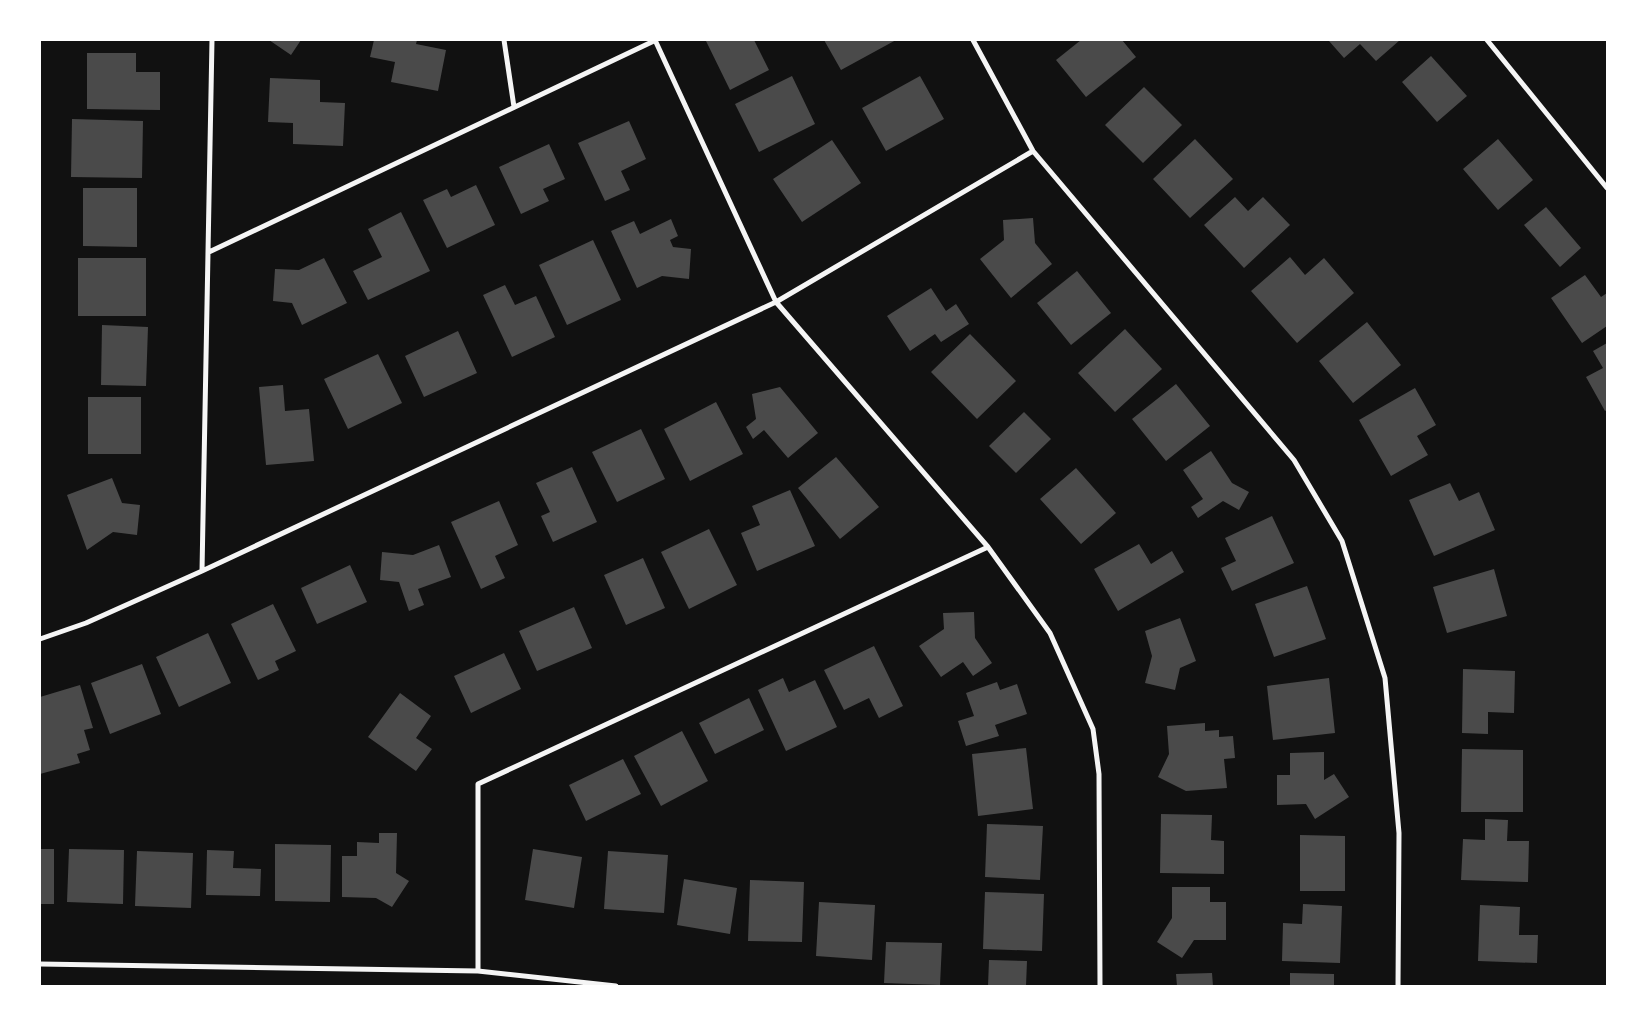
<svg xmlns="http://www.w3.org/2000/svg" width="1647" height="1026" font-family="'Asap Condensed',sans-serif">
	<rect width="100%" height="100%" fill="#111"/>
	<!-- building -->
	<path fill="#4a4a4a" d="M269 40H301L291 55Z
		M374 40H417L416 44 446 50 438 91 391 82 395 62 370 57Z
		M709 40H754L769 70 730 90 706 41Z
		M824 40H896L841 70Z
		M1081 40H1122L1136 57 1086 97 1056 60Z
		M1330 40H1400L1376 61 1360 44 1344 58 1329 41Z
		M87 53H136V72H160V110L87 109Z
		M1431 56 1467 96 1437 122 1402 82Z
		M792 76 815 124 759 152 735 104Z
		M920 76 944 119 886 151 862 108Z
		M270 78 320 80V102L345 103 343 146 293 144V123L268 122Z
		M1144 87 1182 125 1143 163 1105 125Z
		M72 119 143 121 142 178 71 177Z
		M629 121 646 159 621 171 630 190 605 201 578 143Z
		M1195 139 1233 179 1190 218 1153 179Z
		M1498 139 1533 180 1498 210 1463 169Z
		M832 140 861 183 802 222 773 179Z
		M549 144 565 179 543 189 549 201 521 214 499 167Z
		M476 185 495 225 447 248 423 200 447 189 451 197Z
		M83 188H137V247L83 246Z
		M1235 197 1248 211 1263 197 1290 225 1244 268 1204 225Z
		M1546 207 1581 248 1560 267 1524 225Z
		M401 212 430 271 368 300 353 271 382 257 368 229Z
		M1033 218 1035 243 1052 264 1011 298 980 259 1004 240 1003 220Z
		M671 219 678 236 670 240 673 247 691 249 689 279 662 276 637 288 611 231 634 221 640 234Z
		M593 240 621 300 567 325 539 265Z
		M1290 257 1305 275 1324 258 1354 293 1297 343 1251 291Z
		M78 258H146V316H78Z
		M324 258 347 303 302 325 292 303 273 301 275 269 299 270Z
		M1077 271 1111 313 1071 345 1037 303Z
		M1585 275 1601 297 1607 293V326L1582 343 1551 298Z
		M505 285 515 305 536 296 555 337 512 357 483 295Z
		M931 288 946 311 956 304 969 324 941 342 935 334 910 351 887 316Z
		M1367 322 1401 365 1353 403 1319 361Z
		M102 325 148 327 146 386 101 385Z
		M1125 329 1162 369 1115 412 1078 373Z
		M458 331 477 373 424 397 405 356Z
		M970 334 1016 381 977 419 931 372Z
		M1607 343V410L1605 411 1586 377 1603 368 1593 351Z
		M378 354 402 403 348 429 324 379Z
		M1176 384 1210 426 1166 461 1132 419Z
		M283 385 285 411 309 409 314 461 266 465 259 387Z
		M780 387 818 433 788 458 764 430 753 439 746 427 756 419 752 394Z
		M1415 388 1436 425 1417 436 1428 455 1391 476 1359 420Z
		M88 397H141V454H88Z
		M716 402 743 454 690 481 664 429Z
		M1024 412 1051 439 1016 473 989 446Z
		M641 429 665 479 617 502 592 452Z
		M1211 451 1232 483 1249 492 1239 510 1223 501 1198 518 1191 507 1203 499 1183 470Z
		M836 457 879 507 840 539 798 488Z
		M572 467 597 522 553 542 541 516 550 512 536 483Z
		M1076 468 1116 513 1081 544 1040 499Z
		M112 478 122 503 140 505 137 535 113 532 87 550 67 495Z
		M1450 483 1459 501 1479 492 1495 530 1434 556 1409 500Z
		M790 490 815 546 757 571 741 533 760 525 752 506Z
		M499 501 518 545 495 556 505 578 481 589 451 522Z
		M1272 516 1294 563 1232 591 1221 568 1236 561 1225 538Z
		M709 529 737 585 689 609 661 552Z
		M1139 544 1151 564 1172 551 1184 572 1118 611 1094 569Z
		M439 545 451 577 418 589 424 605 409 611 399 582 380 580 382 552 413 555Z
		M643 558 665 608 626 625 604 575Z
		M350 565 367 602 317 624 301 588Z
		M1494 569 1507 616 1447 633 1433 587Z
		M1307 586 1326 639 1274 657 1255 604Z
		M273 604 296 651 275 661 279 670 258 680 231 624Z
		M574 607 592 648 537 671 519 631Z
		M974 612 975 638 992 663 973 676 963 662 941 677 919 646 944 629 943 613Z
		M1180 618 1196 661 1180 668 1175 690 1145 683 1152 656 1145 631Z
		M208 633 231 683 179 707 156 657Z
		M874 646 903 706 879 718 869 698 844 710 824 670Z
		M504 653 521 689 471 713 454 676Z
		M142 664 161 714 110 734 91 683Z
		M1463 669 1515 671 1514 713 1488 712V734L1462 733Z
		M783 678 789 692 815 680 837 727 786 751 758 690Z
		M1329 678 1335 733 1273 740 1267 686Z
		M997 682 1000 690 1017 684 1027 714 995 725 999 736 966 746 958 721 974 716 966 693Z
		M80 685 93 728 84 730 90 750 77 754 80 763 40 774V697Z
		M400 693 431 716 416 738 432 749 416 771 368 737Z
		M749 698 764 730 715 754 699 723Z
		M1205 723V731L1219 730V737L1233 736 1235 758 1224 759 1227 788 1186 791 1158 777 1169 754 1167 726Z
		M682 731 708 781 661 806 634 756Z
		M1026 748 1033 809 978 816 972 754Z
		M1462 749 1523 750V812H1461Z
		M1324 752V780L1334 774 1349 797 1315 819 1306 804 1277 805V775H1290V753Z
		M623 759 641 794 586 821 569 785Z
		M1161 814 1212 815 1211 840 1224 841V874L1160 873Z
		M1485 819 1508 820 1507 841H1529L1528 882 1461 880 1463 839 1485 840Z
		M987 824 1043 826 1040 880 985 877Z
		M379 833H397L396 873 409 881 392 907 376 898 342 897V856H357V842L379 843Z
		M1300 835 1345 836V891H1300Z
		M275 844 331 845 330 902 275 901Z
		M40 849H54V904H40Z
		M69 849 124 850 123 904 67 902Z
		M533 849 582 857 574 908 525 900Z
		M207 850 234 851 233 868 261 869 260 896 206 895Z
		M137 851 193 853 191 908 135 906Z
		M608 851 668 855 664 913 604 909Z
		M684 879 737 888 730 934 677 925Z
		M750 880 804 882 802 942 748 941Z
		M1172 887H1210V902H1226V940H1194L1182 958 1157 942 1172 918Z
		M985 892 1044 894 1042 951 983 949Z
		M819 902 875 905 872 960 816 956Z
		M1303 904 1342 906 1340 963 1282 961 1283 923 1302 924Z
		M1480 905 1520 907 1519 935H1538L1537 963 1478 961Z
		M886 942 942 943 940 985 884 983Z
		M989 960 1027 961 1026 986H988Z
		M1212 973 1213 986H1177L1176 974Z
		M1290 973 1334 974V986H1290Z"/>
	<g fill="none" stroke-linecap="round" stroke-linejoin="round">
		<!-- minor -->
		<path stroke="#f5f5f5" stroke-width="5" d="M504 40 514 107
			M655 40 776 302 988 547 1050 633 1093 729 1099 774 1100 986
			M973 40 1033 151 1294 460 1342 541 1385 678 1399 833 1398 986
			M1487 40 1607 188
			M209 252 656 40
			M202 571 212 40
			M40 639 86 623 202 571 776 302 1033 151
			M40 964 478 971 616 986
			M478 971V784L988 547"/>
	</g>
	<!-- border -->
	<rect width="1647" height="1026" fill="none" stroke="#ffffff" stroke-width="82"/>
</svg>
